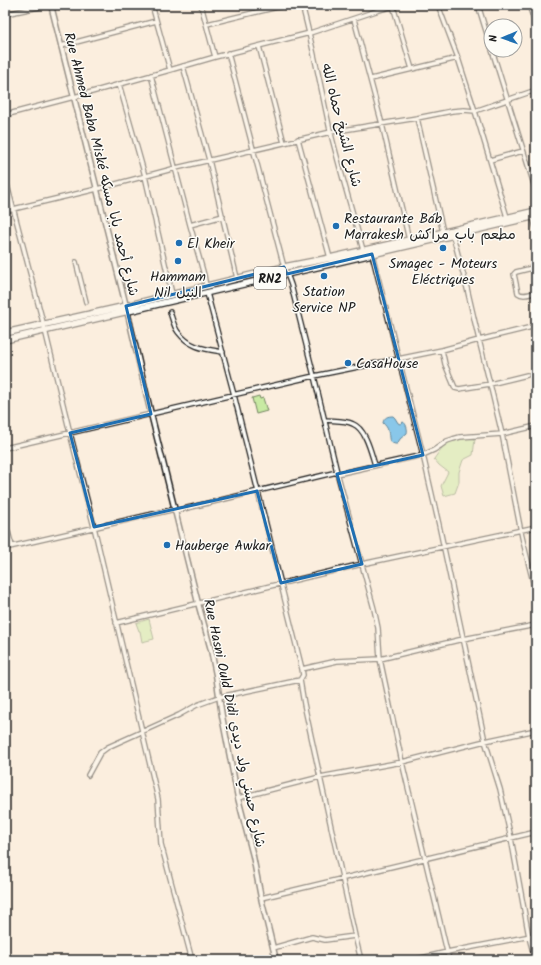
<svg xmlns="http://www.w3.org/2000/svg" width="541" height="965" font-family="Kalam,'Playpen Sans Arabic',sans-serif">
	<rect width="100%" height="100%" fill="#fbeede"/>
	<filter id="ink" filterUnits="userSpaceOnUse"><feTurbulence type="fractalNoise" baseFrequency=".025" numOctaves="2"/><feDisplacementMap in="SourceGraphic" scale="8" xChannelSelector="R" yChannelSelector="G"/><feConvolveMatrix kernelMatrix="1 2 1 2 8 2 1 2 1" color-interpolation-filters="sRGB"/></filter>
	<g filter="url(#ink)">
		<!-- green -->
		<path fill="#c8eaa3" stroke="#728360" d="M259 396 260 399 263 398 267 411 256 414 252 398Z
			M465 438 475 439 473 455 463 460 459 472V482L455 493 444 496 441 486 448 472 439 465 434 459C445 443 446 441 465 438Z
			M149 619 154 639 142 642 140 631H139L136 623Z"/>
		<!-- water -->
		<path fill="#89c7e9" stroke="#5d8397" d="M393 416 395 418 398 423 400 424 403 422C406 423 408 429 407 433L400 439 397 444H395C387 442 390 438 388 431 388 428 385 425 383 423 384 417 388 416 393 416Z"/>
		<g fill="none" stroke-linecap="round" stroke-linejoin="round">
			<!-- minor casing -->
			<g stroke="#1c1c1c" stroke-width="6">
				<path id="minor" d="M152 5 170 70
					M201 5 215 57
					M302 5C313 46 321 88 330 130 340 170 352 210 363 250
					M438 5 458 58 475 111 507 217
					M478 5 491 47
					M529 5 536 26
					M393 6 412 69
					M5 14 49 5
					M354 19 382 124 409 240
					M207 24 286 5
					M61 46 156 21
					M259 46 284 143
					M492 50 536 191
					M228 53 284 267 287 274 291 285 314 376 337 472 374 609 378 628 380 659 402 762 449 960
					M183 66 209 160 237 278
					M151 75 190 225 204 275 206 286
					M371 79 458 58
					M119 84 145 176 172 294
					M5 115 74 97 170 70 215 57 310 33 379 10 397 5
					M417 118 443 232
					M298 139 330 258
					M490 160 523 151
					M5 177 45 330 70 433 94 527 158 799 161 844 192 960
					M5 211 97 189 176 168 331 132 417 118 452 111 464 110 475 111 536 90
					M533 217 536 228
					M190 225 223 216
					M453 236 466 284 479 340 490 384 502 434 522 537 536 594
					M372 254 423 455 439 525 485 741 500 789 511 838 529 937 535 960
					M76 262 86 302
					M536 267 516 272 514 274 518 293C523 297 530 294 536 292
					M207 293 234 395 302 669 303 675 300 680 304 704 355 936 361 960
					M170 312C172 318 174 327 178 332 190 348 205 349 223 352
					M442 350 445 364 455 388 459 389 490 384 527 375
					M325 420C334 421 345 420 353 424 366 429 371 453 375 465
					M5 448 314 376 442 350 479 340 536 326
					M337 474 423 455 434 450 440 446 447 441 453 439 460 437 502 434 536 426
					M175 511 337 472
					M5 521 12 546
					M5 548 175 509
					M116 623 362 564 536 527
					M302 669 337 661 380 659 463 639 536 625
					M88 775 100 753 108 747 179 715 197 705 219 697 300 680
					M238 798 320 777 402 762 485 741 536 730
					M261 898 536 832
					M273 948 312 937 325 940 355 936
					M413 960 447 952 536 935"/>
			</g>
			<!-- tertiary casing -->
			<g stroke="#1c1c1c" stroke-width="7">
				<path id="tertiary" d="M51 5 126 306 151 414 198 603 211 650 216 675 222 716 238 798 253 856 261 898 276 960"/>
			</g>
			<!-- trunk casing -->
			<g stroke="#1c1c1c" stroke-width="8">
				<path id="trunk" d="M5 333 126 306 284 267 330 258 536 211
					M5 340 372 254 536 216"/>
			</g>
			<!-- minor -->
			<use href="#minor" stroke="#fdfcf7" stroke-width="3.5"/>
			<!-- tertiary -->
			<use href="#tertiary" stroke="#fdfcf7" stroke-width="4"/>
			<!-- trunk -->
			<use href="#trunk" stroke="#fdfcf7" stroke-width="5.5"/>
		</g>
	</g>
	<!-- marked area -->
	<path d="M0 0H541V965H0ZM372 254 423 455 337 474 362 564 281 583 257 491 94 527 70 433 151 414 126 306 284 267 287 274Z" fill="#fbeede" fill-opacity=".55" fill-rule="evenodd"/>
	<path fill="none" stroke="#1f6fb2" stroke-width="3" stroke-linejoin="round" d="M372 254 423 455 337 474 362 564 281 583 257 491 94 527 70 433 151 414 126 306 284 267 287 274Z"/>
	<!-- markers -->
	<g fill="#1f6fb2" stroke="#fdfcf7" stroke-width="1.5">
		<circle cx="336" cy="226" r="4"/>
		<circle cx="179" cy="243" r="4"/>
		<circle cx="443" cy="248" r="4"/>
		<circle cx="178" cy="261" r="4"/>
		<circle cx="324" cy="276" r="4"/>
		<circle cx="348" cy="363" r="4"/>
		<circle cx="167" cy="545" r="4"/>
	</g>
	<g text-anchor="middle" stroke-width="3" stroke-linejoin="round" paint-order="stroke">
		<!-- shield labels -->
		<rect fill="#fdfcf7" stroke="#605f5e" stroke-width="1" x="254" y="267" width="32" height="22" rx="3"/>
		<g font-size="13" font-weight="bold" fill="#1c1c1c">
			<text x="270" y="283">RN2</text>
		</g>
		<!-- street labels -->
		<g font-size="14" fill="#1c1c1c" stroke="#fdfcf7">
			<text transform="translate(342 125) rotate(76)" y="5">شارع الشيخ حماه الله</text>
			<text transform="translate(102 164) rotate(76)" y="5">Rue Ahmed Baba Miské شارع أحمد بابا مسكه</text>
			<text transform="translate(235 723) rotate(78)" y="5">Rue Hasni Ould Didi شارع حسني ولد ديدي</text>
		</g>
		<!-- poi labels -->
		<g font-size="14" fill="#1c1c1c" stroke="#fdfcf7" text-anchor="start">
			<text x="344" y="223">Restaurante Báb<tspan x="344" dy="16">Marrakesh مطعم باب مراكش</tspan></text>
			<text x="187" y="248">El Kheir</text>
			<text x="443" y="268" text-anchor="middle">Smagec - Moteurs<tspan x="443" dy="16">Eléctriques</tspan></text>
			<text x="178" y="281" text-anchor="middle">Hammam<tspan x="178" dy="16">Nil النيل</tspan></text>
			<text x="324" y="296" text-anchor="middle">Station<tspan x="324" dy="16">Service NP</tspan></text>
			<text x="356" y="368">CasaHouse</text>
			<text x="175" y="550">Hauberge Awkar</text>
		</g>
	</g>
	<!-- margin -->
	<rect width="541" height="965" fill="none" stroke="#fdfcf7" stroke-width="20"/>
	<rect x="10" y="10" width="521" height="945" fill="none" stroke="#1c1c1c" stroke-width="1.5" filter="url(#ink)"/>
	<!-- north arrow -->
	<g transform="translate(503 38) rotate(268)"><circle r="19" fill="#fdfcf7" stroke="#a3a29f"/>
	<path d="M0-3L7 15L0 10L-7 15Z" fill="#1f6fb2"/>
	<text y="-6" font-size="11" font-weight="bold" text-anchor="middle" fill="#1c1c1c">N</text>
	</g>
</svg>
